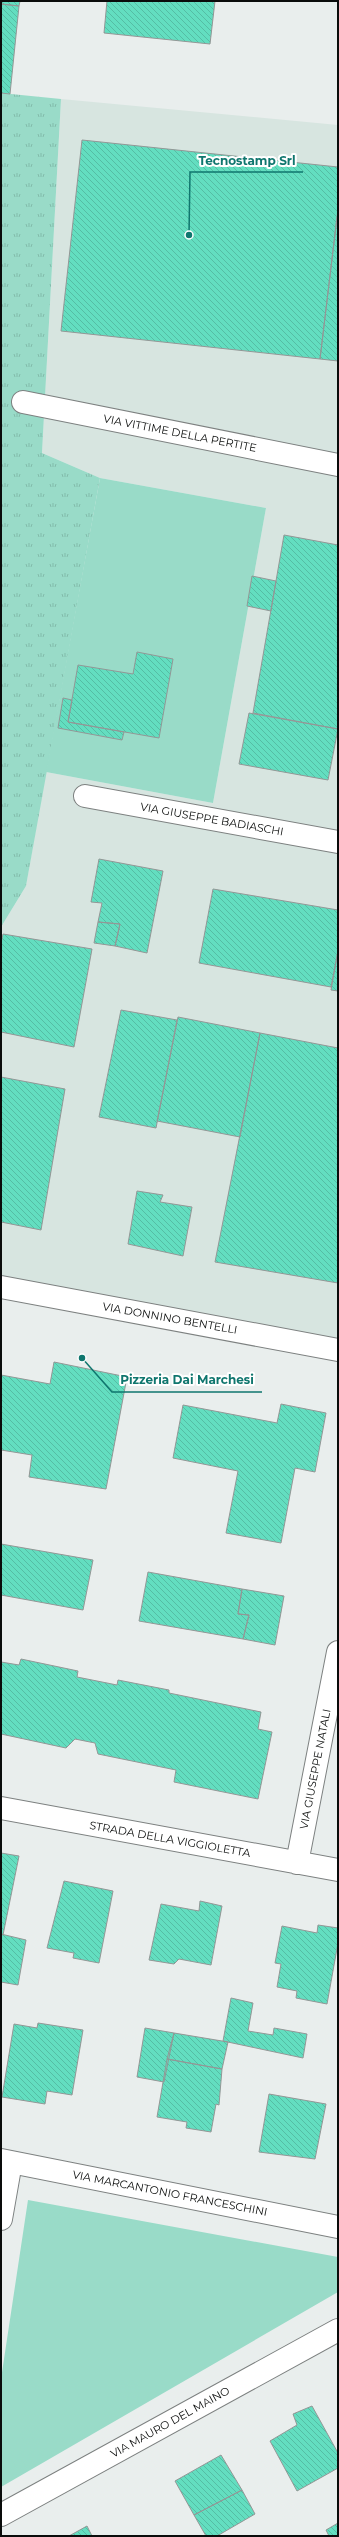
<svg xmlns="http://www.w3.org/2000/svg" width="339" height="2537" font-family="Montserrat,sans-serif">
	<defs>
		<pattern id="grass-tufts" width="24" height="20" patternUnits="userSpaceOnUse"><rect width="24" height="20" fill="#99dbc8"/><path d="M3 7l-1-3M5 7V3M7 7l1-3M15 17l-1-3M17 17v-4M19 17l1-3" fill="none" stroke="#82bbaa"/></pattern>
		<pattern id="building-back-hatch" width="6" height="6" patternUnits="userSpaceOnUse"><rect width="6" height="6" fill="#63dec0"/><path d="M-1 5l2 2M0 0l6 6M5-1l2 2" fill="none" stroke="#55bda4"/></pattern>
	</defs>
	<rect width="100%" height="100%" fill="#e9eeed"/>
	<!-- built -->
	<path fill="#d7e5e0" d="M61 99 338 125V1350L1 1288V927L26 886 46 772 213 803 266 508 100 478 42 453Z"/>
	<!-- grass -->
	<path fill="url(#grass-tufts)" d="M1 93 61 99 42 453 100 478 26 886 1 927Z"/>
	<!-- garden -->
	<path fill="#99dbc8" d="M100 478 266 508 213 803 46 772Z
		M28 2200 338 2257V2292L1 2487V2379Z"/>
	<!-- building -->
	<path fill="url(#building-back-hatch)" stroke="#939796" d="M1 1H20L19 6 1 4Z
		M107 1H215L210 44 104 33Z
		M1 4 19 6 10 94 1 93Z
		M82 140 338 167V209L320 359 61 331Z
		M337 217H338V361L320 359Z
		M284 535 338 545V729L253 713Z
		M252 576 276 581 271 611 247 606Z
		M137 652 173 659 159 738 68 722 78 665 133 674Z
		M63 698 72 700 68 722 124 732 122 740 58 728Z
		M249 713 338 729 328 780 239 764Z
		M99 859 163 871 147 953 115 946 120 924 98 922 102 903 91 902Z
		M213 889 338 910V951L331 987 199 963Z
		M98 922 120 924 115 946 94 943Z
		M3 934 92 949 74 1047 1 1032V943Z
		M338 951V991L331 990Z
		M121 1010 177 1020 156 1128 99 1117Z
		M178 1017 260 1033 240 1137 157 1121Z
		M260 1033 338 1048V1283L215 1262Z
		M1 1077 65 1089 41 1230 1 1222Z
		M137 1191 163 1195 160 1202 192 1207 183 1256 128 1244Z
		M54 1362 127 1377 106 1489 29 1477 32 1455 1 1450V1375L50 1384Z
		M281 1404 326 1413 315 1472 295 1468 281 1543 226 1533 238 1471 173 1458 183 1405 277 1423Z
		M1 1544 93 1560 83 1610 1 1595Z
		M148 1572 242 1589 238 1614 249 1615 243 1639 139 1621Z
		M242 1589 284 1596 275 1645 243 1639 249 1615 238 1614Z
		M21 1659 78 1671 77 1677 117 1685 118 1680 169 1690V1693L261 1712 258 1729 272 1732 258 1799 174 1782 176 1770 98 1754 95 1743 75 1739 66 1748 1 1734V1662L19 1665Z
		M1 1853 19 1856 3 1935 1 1934Z
		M64 1881 113 1891 99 1963 73 1958 74 1953 47 1948Z
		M200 1901 222 1906 211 1965 179 1959 174 1964 149 1960 161 1904 199 1911Z
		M318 1925 338 1928V1943L327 2004 296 1998 297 1991 277 1987 281 1964 275 1963 282 1926 317 1933Z
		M1 1934 26 1940 18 1985 1 1982Z
		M231 1998 253 2003 248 2031 273 2035 274 2028 307 2034 303 2058 223 2041Z
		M38 2023 83 2030 72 2095 47 2091 45 2104 2 2097 14 2024 37 2028Z
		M145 2028 174 2033 164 2082 137 2077Z
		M174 2033 228 2042 222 2069 167 2059Z
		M167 2059 222 2069 219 2105 216 2104 211 2132 186 2128 187 2122 157 2117Z
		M269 2094 326 2104 315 2159 259 2152Z
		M312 2406 338 2453V2468L297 2491 270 2441 297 2425 293 2414Z
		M221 2455 242 2490 194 2515 175 2481Z
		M242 2490 255 2514 217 2536H206L194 2515Z
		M338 2523V2536H329L326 2530Z
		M87 2526 92 2536H69Z"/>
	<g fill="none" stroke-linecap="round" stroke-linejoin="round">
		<!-- minor casing -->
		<g stroke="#7d8180" stroke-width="24">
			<path id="minor" d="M23 402 338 465
				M85 796 338 842
				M1 1287 338 1350
				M1 1808 338 1870
				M297 1863 338 1652
				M1 2160 338 2227
				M1 2219 11 2162
				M1 2515 338 2330"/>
		</g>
		<!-- minor -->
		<use href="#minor" stroke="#fff" stroke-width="22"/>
	</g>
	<g text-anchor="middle" stroke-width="4" stroke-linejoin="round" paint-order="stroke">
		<!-- street labels -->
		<g font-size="11" fill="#0a0c0b" stroke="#fff">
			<text transform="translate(180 433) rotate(11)" y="4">VIA VITTIME DELLA PERTITE</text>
			<text transform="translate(212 819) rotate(10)" y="4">VIA GIUSEPPE BADIASCHI</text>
			<text transform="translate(170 1318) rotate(10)" y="4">VIA DONNINO BENTELLI</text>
			<text transform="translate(315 1769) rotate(-79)" y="4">VIA GIUSEPPE NATALI</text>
			<text transform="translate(170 1839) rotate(10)" y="4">STRADA DELLA VIGGIOLETTA</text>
			<text transform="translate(170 2193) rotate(11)" y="4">VIA MARCANTONIO FRANCESCHINI</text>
			<text transform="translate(170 2422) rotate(-29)" y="4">VIA MAURO DEL MAINO</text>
		</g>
	</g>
	<!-- callouts -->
	<path fill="none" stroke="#0f766e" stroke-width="1.5" d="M189 235L190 172H303M82 1358L112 1392H262"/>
	<g fill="#0f766e" stroke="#fff" stroke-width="1.5">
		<circle cx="189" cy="235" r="4"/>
		<circle cx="82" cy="1358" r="4"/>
	</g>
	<g font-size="12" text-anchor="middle" font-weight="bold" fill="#0f766e" stroke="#fff" stroke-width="4" stroke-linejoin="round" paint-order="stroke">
		<text x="247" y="165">Tecnostamp Srl</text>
		<text x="187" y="1384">Pizzeria Dai Marchesi</text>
	</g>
	<!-- border -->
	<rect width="339" height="2537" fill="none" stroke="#0a0c0b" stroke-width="4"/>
</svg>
